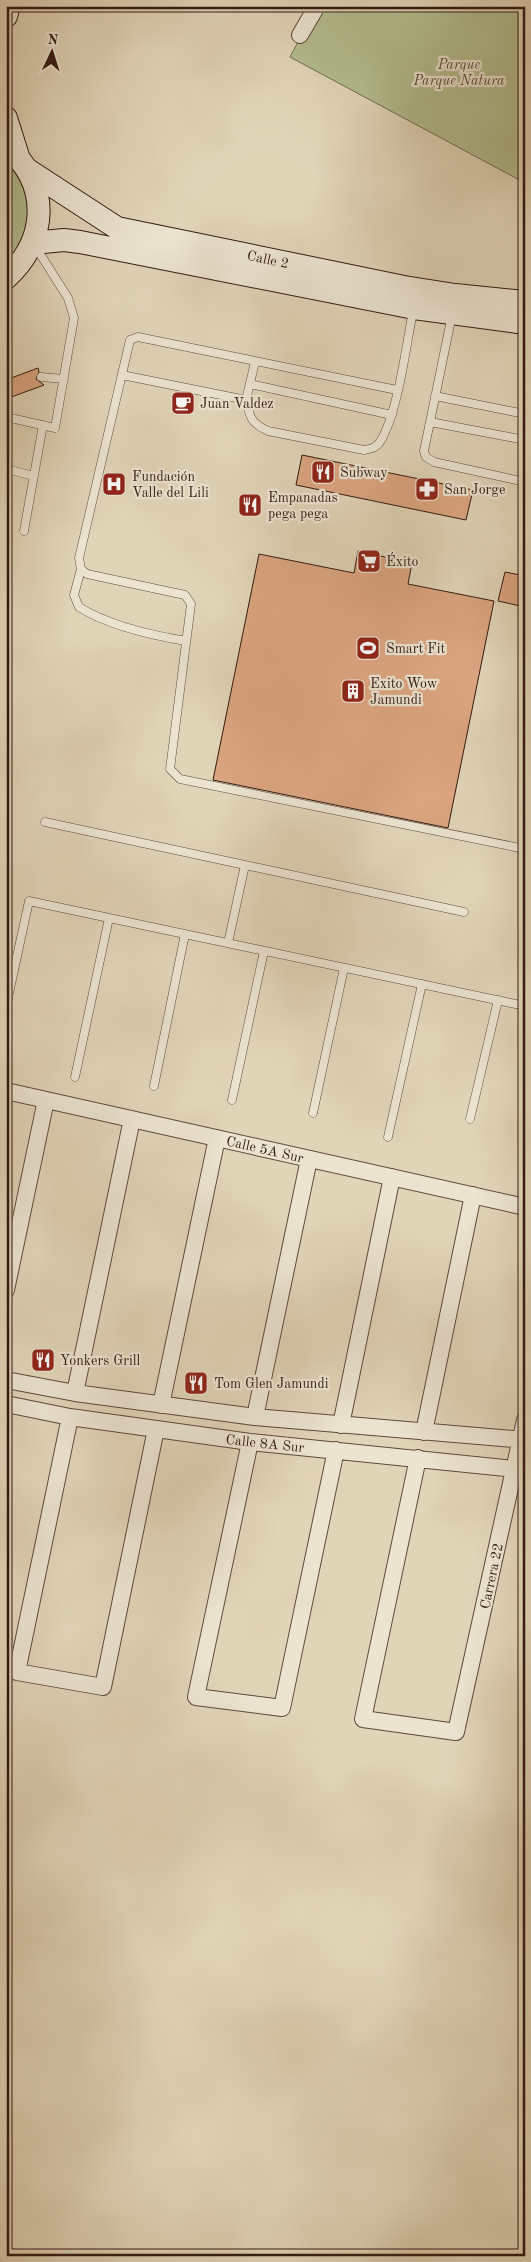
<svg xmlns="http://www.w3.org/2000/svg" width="531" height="2262" font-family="'Old Standard TT',serif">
	<rect width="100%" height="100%" fill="#e1d5b8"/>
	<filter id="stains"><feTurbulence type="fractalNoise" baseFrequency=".004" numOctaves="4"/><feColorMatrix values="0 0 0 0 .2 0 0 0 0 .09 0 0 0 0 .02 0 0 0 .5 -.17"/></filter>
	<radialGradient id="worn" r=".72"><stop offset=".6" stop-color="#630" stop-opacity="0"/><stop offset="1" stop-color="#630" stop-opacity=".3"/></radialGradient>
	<!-- green -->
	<path fill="#b3bd8f" stroke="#726b50" d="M317 6H525V183L290 57Z
		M6 146 39 218 6 278Z"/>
	<!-- building -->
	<path fill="#dba580" stroke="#321910" d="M38 368 39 372 36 379 44 385 6 399V380Z
		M302 455 473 490 466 520 296 485Z
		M358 551 412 563 408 584 494 601 448 828 213 780 259 554 354 573Z
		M505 572 525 576V607L498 601Z"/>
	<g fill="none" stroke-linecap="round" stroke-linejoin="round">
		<!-- service casing -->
		<g stroke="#5e483a" stroke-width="9">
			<path id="service" d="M452 315 430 422 424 451 426 457 434 462 525 482
				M122 375 246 400C250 418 251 423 268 431L364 450C370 449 376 448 380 442 398 413 406 346 413 311
				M41 377 64 379
				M250 384 392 415
				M397 390 138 337 130 340 79 558 81 569 87 574 185 595 191 604 170 769 180 779 525 849
				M435 396 525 414
				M246 400 255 362
				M6 417 55 428 74 318 68 298 35 246
				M430 422 525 440
				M6 469 34 476
				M24 531 43 425
				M81 569 74 595 79 607C109 626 150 635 186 641
				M45 822 464 912
				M228 943 245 865
				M6 1007 29 901 525 1006
				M75 1077 109 918
				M154 1086 185 934
				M232 1100 264 951
				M313 1113 344 968
				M470 1119 498 1000
				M388 1137 422 984"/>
		</g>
		<!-- minor casing -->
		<g stroke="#5e483a" stroke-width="18">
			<path id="minor" d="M300 35 317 6
				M6 1091 525 1207
				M6 1290 46 1100
				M6 1380 75 1393 255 1417 525 1440
				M75 1393 132 1119
				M6 1404 70 1417 250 1442 525 1470
				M161 1405 217 1138
				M70 1417 17 1672 103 1687 156 1429
				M255 1417 309 1159
				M341 1425 392 1177
				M424 1432 473 1195
				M250 1442 196 1697 282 1708 336 1450
				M418 1458 363 1719 456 1732 525 1420"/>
		</g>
		<!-- secondary casing -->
		<g stroke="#321910" stroke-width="24">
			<path id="secondary" d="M6 16 9 6
				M6 118 18 156
				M6 146C51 184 48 240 6 278
				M28 170 117 228 404 287 455 295 525 302
				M33 243 64 240 80 242 414 308 525 323"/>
		</g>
		<!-- service -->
		<use href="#service" stroke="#ece4d1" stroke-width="8"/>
		<!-- minor -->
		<use href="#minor" stroke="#ece4d1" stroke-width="16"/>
		<!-- secondary -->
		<use href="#secondary" stroke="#ece4d1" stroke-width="22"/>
	</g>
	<!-- icons -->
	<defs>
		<g id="cafe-square" transform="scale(1.25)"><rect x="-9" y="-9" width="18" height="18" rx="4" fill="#8f2418" stroke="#ece4d1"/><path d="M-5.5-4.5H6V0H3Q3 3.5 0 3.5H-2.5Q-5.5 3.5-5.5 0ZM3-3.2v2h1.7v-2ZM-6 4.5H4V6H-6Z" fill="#fff"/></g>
		<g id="restaurant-square" transform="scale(1.25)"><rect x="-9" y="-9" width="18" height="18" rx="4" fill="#8f2418" stroke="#ece4d1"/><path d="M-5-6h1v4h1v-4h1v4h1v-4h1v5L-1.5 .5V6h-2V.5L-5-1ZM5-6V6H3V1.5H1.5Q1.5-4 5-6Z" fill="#fff"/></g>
		<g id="hospital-square" transform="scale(1.25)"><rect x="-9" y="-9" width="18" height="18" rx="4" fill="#8f2418" stroke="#ece4d1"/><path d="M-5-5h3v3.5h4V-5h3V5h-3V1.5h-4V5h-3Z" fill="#fff"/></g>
		<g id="pharmacy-square" transform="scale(1.25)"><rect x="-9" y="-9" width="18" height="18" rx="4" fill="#8f2418" stroke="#ece4d1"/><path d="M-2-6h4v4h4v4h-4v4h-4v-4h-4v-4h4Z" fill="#fff"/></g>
		<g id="supermarket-square" transform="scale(1.25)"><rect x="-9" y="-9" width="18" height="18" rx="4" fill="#8f2418" stroke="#ece4d1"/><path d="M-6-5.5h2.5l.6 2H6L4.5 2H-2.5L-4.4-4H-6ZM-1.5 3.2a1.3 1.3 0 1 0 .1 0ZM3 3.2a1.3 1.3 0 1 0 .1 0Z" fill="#fff"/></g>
		<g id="stadium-square" transform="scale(1.25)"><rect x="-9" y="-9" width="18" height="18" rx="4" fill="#8f2418" stroke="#ece4d1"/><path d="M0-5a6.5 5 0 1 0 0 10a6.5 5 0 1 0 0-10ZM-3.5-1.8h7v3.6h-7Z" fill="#fff"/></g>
		<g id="building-square" transform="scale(1.25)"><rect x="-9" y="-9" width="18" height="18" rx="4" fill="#8f2418" stroke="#ece4d1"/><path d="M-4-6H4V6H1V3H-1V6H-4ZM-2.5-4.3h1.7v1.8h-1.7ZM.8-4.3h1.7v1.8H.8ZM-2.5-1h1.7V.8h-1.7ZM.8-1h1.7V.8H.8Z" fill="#fff"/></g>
	</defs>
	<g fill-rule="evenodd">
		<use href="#cafe-square" x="183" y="403"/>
		<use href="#restaurant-square" x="323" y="472"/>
		<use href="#hospital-square" x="114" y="484"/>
		<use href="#pharmacy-square" x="427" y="489"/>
		<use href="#restaurant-square" x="250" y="505"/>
		<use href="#supermarket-square" x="369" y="561"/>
		<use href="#stadium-square" x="368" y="648"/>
		<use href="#building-square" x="353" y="691"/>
		<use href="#restaurant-square" x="43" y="1360"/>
		<use href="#restaurant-square" x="196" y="1383"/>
	</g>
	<g text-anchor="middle" stroke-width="4.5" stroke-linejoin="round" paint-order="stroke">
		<!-- park labels -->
		<g font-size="14" font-style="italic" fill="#594a36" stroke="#ece4d1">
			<text x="459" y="69">Parque<tspan x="459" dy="16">Parque Natura</tspan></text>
		</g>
		<!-- street labels -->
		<g font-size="14" fill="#321910" stroke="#ece4d1">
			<text transform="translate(268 259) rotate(12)" y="5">Calle 2</text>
			<text transform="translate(265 1149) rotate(13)" y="5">Calle 5A Sur</text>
			<text transform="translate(265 1443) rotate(6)" y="5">Calle 8A Sur</text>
			<text transform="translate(491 1576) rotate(-78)" y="5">Carrera 22</text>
		</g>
		<!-- poi labels -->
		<g font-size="14" fill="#321910" stroke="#ece4d1" text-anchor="start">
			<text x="200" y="408">Juan Valdez</text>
			<text x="340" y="477">Subway</text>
			<text x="132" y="481">Fundación<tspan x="132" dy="16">Valle del Lili</tspan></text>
			<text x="444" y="494">San Jorge</text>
			<text x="268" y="502">Empanadas<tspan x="268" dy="16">pega pega</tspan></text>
			<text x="386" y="566">Éxito</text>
			<text x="386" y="653">Smart Fit</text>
			<text x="370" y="688">Exito Wow<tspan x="370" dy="16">Jamundi</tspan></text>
			<text x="60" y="1365">Yonkers Grill</text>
			<text x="214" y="1388">Tom Glen Jamundi</text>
		</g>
	</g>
	<!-- margin -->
	<rect width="531" height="2262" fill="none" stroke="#e1d5b8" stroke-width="25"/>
	<rect x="8" y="8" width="516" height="2247" fill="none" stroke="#321910" stroke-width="2.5"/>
	<rect x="12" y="12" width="506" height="2237" fill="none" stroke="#321910"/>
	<!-- north arrow -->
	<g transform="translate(52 52) rotate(4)" stroke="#ece4d1" stroke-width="4" paint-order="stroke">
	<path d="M0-4L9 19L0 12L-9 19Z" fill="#321910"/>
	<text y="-8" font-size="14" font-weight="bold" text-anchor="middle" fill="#321910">N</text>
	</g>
	<rect width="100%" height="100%" filter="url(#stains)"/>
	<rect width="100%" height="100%" fill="url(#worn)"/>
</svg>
